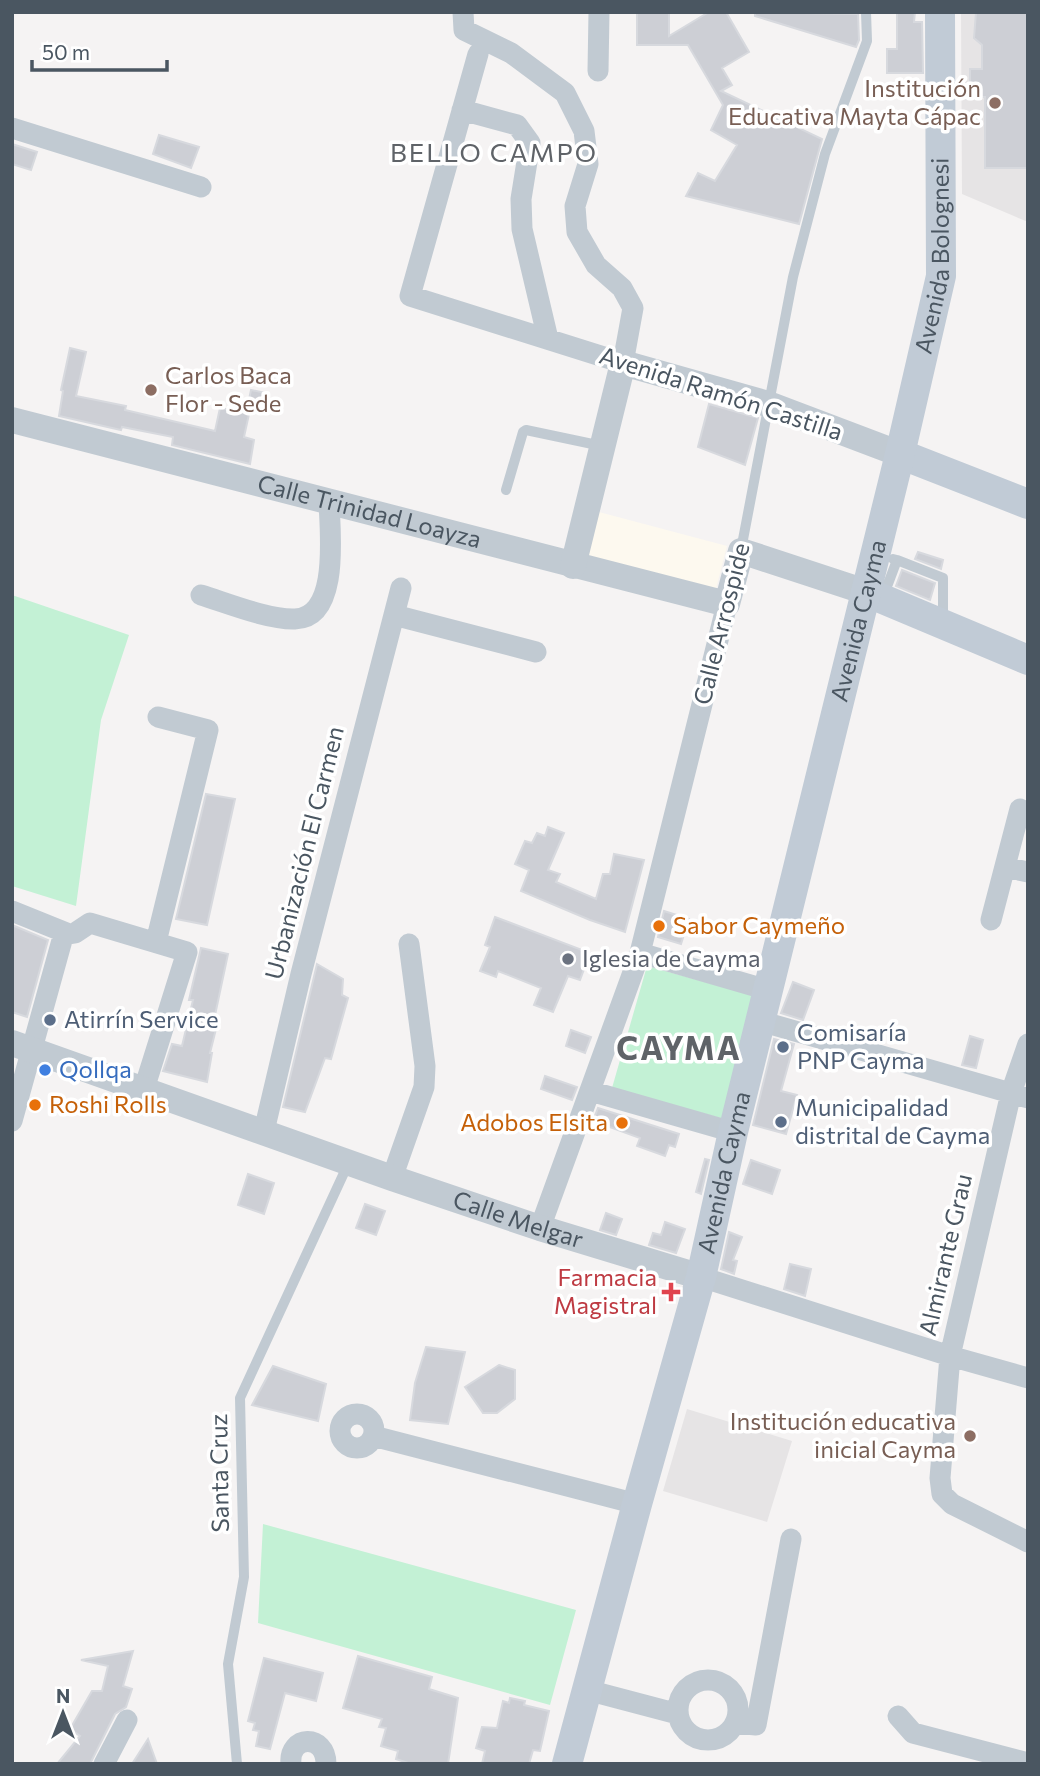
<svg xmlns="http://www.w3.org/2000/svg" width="1040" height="1776" font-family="Commissioner,sans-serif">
	<rect width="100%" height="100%" fill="#f5f3f3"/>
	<!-- commercial -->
	<path fill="#fdf9ef" d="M599 512 727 546 715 593 585 560Z"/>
	<!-- education -->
	<path fill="#e6e4e5" d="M961 12H1028V222L962 194Z
		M687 1409 792 1441 767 1522 663 1491Z"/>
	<!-- green -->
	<path fill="#c3f1d5" d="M12 595 129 635 101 720 76 906 12 886V647C16 634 12 610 12 595Z
		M647 966 759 997 724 1119 612 1088Z
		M263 1524 576 1610 550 1705 258 1623Z"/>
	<!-- building -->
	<path fill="#cdcfd5" stroke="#d7d9de" stroke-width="2" d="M637 12H669V36L709 12H726L749 52 722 68 732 85 721 91 822 139 799 224 686 196 698 173 715 181 737 145 711 130 723 105 688 45H637Z
		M755 12 858 14 859 40 856 47 755 16Z
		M897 12H915L914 22H922L923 73H887V49H897Z
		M976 12H1028V168H985V97H970V69H982V45L974 38Z
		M159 135 199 147 191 168 153 154Z
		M12 144 37 152 31 170 12 164Z
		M70 348 86 352 76 396 126 406 125 410 215 431 220 408 249 414 244 437 254 440 250 464 172 445 173 437 122 427 121 430 59 416 63 391 61 390Z
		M251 390 266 393 262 412 247 409Z
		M709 404 758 418 745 465 698 447Z
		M918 552 943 560 941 569 915 559Z
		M902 570 935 583 930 600 896 586Z
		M206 794 235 799 207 925 176 919Z
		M548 827 564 833 548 870 560 874 556 882 596 899 603 874H610L614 854 644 860 625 932 590 920 521 891 529 870 515 864 525 841 532 843 537 833 545 836Z
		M664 911 689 919 681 944 658 937Z
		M495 917 590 953 580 980 568 976 553 1012 534 1005 541 988 498 971 496 977 480 971 490 947 485 945Z
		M12 925 48 940 27 1017 12 1012Z
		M201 948 228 954 214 1020 218 1021 210 1053H212L207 1082 163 1071 172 1044 182 1046 193 1000H189Z
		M317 964 343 979 342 995 348 998 331 1059 325 1058 305 1112 283 1107Z
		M793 982 814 990 803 1020 781 1013Z
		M571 1030 591 1037 585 1053 566 1046Z
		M970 1036 983 1040 976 1068 962 1065Z
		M774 1039 794 1044 781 1091 797 1095 786 1134 753 1125Z
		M545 1076 577 1087 572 1100 541 1089Z
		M598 1108 679 1134 675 1147 669 1145 665 1156 637 1146 640 1138 593 1121Z
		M705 1159 709 1160 701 1194 696 1192Z
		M751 1160 780 1170 772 1194 743 1184Z
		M248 1174 274 1183 264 1214 238 1205Z
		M365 1204 385 1211 376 1235 356 1228Z
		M606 1213 622 1219 616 1235 600 1230Z
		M665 1222 685 1229 676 1253 649 1245 653 1233 661 1235Z
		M729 1232 742 1237 733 1260 737 1261 734 1274 721 1269Z
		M790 1264 811 1269 805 1296 784 1289Z
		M426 1347 465 1352 448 1424 410 1420 415 1383Z
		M499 1365 515 1370V1399L497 1413H483L465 1387Z
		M273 1366 326 1384 318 1421 252 1405Z
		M133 1651 123 1686 132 1689 126 1707 115 1714 91 1762 89 1764H57L80 1736 70 1729 92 1691H102L108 1666 81 1660Z
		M358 1656 432 1677 429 1689 458 1698 448 1764H411L396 1759 398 1751 381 1746 386 1728 379 1727 382 1719 343 1708Z
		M264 1658 323 1673 316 1701 285 1693 270 1749 256 1746 259 1731 253 1730 255 1723 248 1721Z
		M510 1698 525 1701 524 1705 549 1711 540 1751 533 1750 529 1764H482L485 1751 476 1748 482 1727 497 1728 503 1701 509 1703Z
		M148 1739 157 1764H132Z"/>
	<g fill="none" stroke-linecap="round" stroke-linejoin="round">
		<!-- service -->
		<path stroke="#c1cad2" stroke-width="10" d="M506 490 523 432 526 430 602 446
			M741 550 793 277 825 154 867 41 866 12
			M897 560 943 578V613
			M874 585 888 584 897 560 893 559
			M237 1764 228 1664 244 1577 240 1398 349 1162"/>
		<!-- minor -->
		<path stroke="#c1cad2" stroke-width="21" d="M463 12 464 30 511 53 565 93 584 131 588 164 575 206 577 232 596 265 622 288 633 308 623 363 410 296 478 54
			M598 71 599 12
			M462 110 517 125 530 143 521 199 522 229 548 339
			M12 128 201 187
			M201 595C227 603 269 620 295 619 340 618 330 532 329 502
			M394 615 536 652
			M1005 867 1028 872
			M12 911 69 934 75 933 90 923 187 952 144 1089
			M991 920 1020 809
			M156 942 208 730 158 717
			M640 953 768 990
			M760 1021 1028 1098
			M1028 1044 1011 1093 950 1356 940 1478 942 1494 952 1504 1028 1542
			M590 1091 733 1132
			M12 1121 64 933
			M264 1131 301 974 401 588
			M392 1178 424 1087 425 1066 409 944
			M540 1228 640 953 727 604
			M701 1277 950 1356 1028 1378
			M340 1431a17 17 0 1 1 34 0a17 17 0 1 1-34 0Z
			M373 1436 637 1504
			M678 1710a30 30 0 1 1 60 0a30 30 0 1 1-60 0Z
			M587 1690 678 1714
			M898 1716 913 1733 1028 1763
			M735 1723 756 1725 791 1539
			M104 1764 127 1720
			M291 1764C288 1735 326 1733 326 1764"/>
		<!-- tertiary -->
		<g stroke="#c1cad2" stroke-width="26">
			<path id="s1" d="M12 420 727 604 741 551 866 592"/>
			<path d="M573 566 623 363 768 404 900 454"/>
			<path id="s2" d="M12 1043 392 1178 540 1228 701 1277"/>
		</g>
		<!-- secondary -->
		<g stroke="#c1cbd6" stroke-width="30">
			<path d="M900 454 1028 504"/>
			<path d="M866 592 1028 660"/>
			<path id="s3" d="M567 1764 637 1504 701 1277 733 1132 900 454 941 276 940 12"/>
		</g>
	</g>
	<!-- markers -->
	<g fill="#8d6e63" stroke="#fff" stroke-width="2.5">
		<circle cx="995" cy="103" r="7"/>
		<circle cx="151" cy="390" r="7"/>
		<circle cx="970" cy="1436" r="7"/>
	</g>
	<g fill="#e8710a" stroke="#fff" stroke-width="2.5">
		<circle cx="659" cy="926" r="7"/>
		<circle cx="35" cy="1105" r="7"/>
		<circle cx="622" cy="1123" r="7"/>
	</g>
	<circle fill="#6b7280" stroke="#fff" stroke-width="2.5" cx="568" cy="959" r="7"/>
	<g fill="#5c6f8a" stroke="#fff" stroke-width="2.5">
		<circle cx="50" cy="1020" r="7"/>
		<circle cx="783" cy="1047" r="7"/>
		<circle cx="781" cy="1122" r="7"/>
	</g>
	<circle fill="#3f7fe0" stroke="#fff" stroke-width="2.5" cx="45" cy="1070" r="7"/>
	<path fill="#e0444e" stroke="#fff" stroke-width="2.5" d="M667.5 1281.5h7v7h7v7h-7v7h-7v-7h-7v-7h7z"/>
	<g text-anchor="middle" stroke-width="7" stroke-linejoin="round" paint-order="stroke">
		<!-- education labels -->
		<g font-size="24" fill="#785e54" stroke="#fff" text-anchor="end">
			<text x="981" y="97">Institución<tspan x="981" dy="28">Educativa Mayta Cápac</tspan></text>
			<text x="165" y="384" text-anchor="start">Carlos Baca<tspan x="165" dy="28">Flor - Sede</tspan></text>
			<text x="956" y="1430">Institución educativa<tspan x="956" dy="28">inicial Cayma</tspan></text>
		</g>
		<!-- street labels -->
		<g font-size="24" fill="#4a5661" stroke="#fff">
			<text dy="8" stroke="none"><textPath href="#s3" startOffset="1554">Avenida Bolognesi</textPath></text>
			<text transform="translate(721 394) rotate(18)" y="8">Avenida Ramón Castilla</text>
			<text dy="8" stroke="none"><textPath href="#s1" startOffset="369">Calle Trinidad Loayza</textPath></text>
			<text dy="8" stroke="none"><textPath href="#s3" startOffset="1180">Avenida Cayma</textPath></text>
			<text transform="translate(722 624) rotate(-76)" y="8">Calle Arrospide</text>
			<text transform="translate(305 853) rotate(-76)" y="8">Urbanización El Carmen</text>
			<text dy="8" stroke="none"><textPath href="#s3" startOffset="612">Avenida Cayma</textPath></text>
			<text dy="8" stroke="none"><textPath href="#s2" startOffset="536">Calle Melgar</textPath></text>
			<text transform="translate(946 1255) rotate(-77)" y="8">Almirante Grau</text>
			<text transform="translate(220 1473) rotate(-91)" y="8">Santa Cruz</text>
		</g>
		<!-- food labels -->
		<g font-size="24" fill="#c56008" stroke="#fff" text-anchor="start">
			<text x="673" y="934">Sabor Caymeño</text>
			<text x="49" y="1113">Roshi Rolls</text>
			<text x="608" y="1131" text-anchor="end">Adobos Elsita</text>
		</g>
		<!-- worship labels -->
		<g font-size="24" fill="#5b616d" stroke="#fff" text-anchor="start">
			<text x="582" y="967">Iglesia de Cayma</text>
		</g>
		<!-- service labels -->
		<g font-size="24" fill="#4e5e75" stroke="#fff" text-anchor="start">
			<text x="64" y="1028">Atirrín Service</text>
			<text x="797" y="1041">Comisaría<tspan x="797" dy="28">PNP Cayma</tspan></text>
			<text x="795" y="1116">Municipalidad<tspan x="795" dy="28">distrital de Cayma</tspan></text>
		</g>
		<!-- shop labels -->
		<g font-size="24" fill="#366cbe" stroke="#fff" text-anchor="start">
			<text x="59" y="1078">Qollqa</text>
		</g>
		<!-- health labels -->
		<g font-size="24" fill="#be3a42" stroke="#fff" text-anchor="end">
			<text x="657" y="1286">Farmacia<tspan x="657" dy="28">Magistral</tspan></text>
		</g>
		<!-- neighbourhood labels -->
		<g font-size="26" letter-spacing="2" fill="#5f6368" stroke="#fff">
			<text x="494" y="162">BELLO CAMPO</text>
		</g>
		<!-- district labels -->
		<g font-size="32" font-weight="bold" letter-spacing="2" fill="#5f6368" stroke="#fff">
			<text x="679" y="1060">CAYMA</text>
		</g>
	</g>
	<!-- border -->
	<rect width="1040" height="1776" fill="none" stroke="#4a5661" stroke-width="28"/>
	<!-- north arrow -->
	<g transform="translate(63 1713)" stroke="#ffffff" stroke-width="5" paint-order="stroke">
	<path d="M0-5L12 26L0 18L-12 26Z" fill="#4a5661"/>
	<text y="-10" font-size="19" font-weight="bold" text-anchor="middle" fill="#4a5661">N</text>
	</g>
	<!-- scale -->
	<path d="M32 60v10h135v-10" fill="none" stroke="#4a5661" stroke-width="3.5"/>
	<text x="42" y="60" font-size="21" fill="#4a5661" stroke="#ffffff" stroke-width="5" paint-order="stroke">50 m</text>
</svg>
